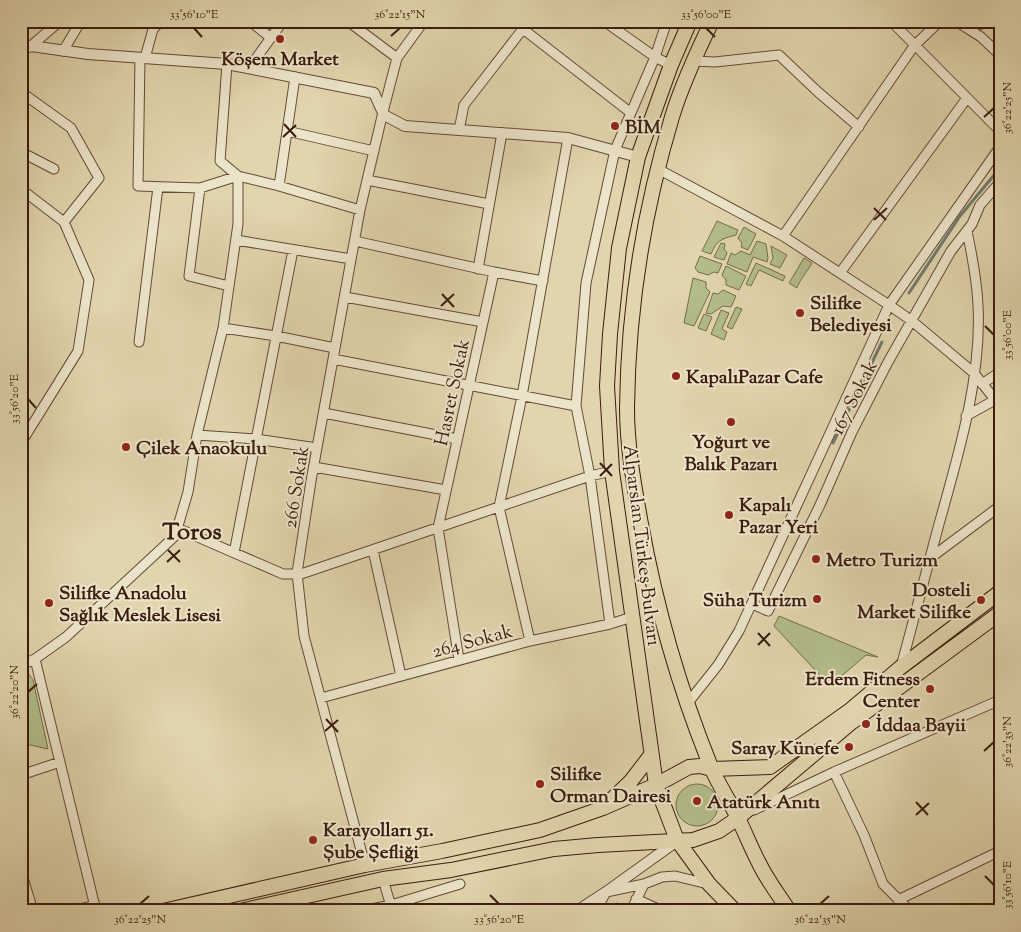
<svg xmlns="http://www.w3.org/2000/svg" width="1021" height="932" font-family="'Sorts Mill Goudy',serif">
	<rect width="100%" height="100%" fill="#e1d5ad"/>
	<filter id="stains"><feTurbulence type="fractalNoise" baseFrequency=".004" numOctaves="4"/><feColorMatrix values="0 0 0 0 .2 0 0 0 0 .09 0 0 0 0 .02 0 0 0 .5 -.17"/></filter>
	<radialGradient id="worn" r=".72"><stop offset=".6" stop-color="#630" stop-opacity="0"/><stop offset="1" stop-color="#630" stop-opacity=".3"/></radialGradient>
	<!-- green -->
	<path fill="#b2bd8a" stroke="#766c4c" d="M717 221 738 230 736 235C721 239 717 240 711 254L702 251Z
		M744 227 756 234 748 250 741 247 742 243 738 238Z
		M757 241 766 244 768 258 767 262 753 257 747 272 727 264 731 253 735 255 741 251 750 255Z
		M721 243 725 244 724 249 727 253 724 260 714 257Z
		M771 246 787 255 780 268 770 264 773 258Z
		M700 256 722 264 718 273 714 272 708 275 698 272 695 268Z
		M804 258 812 263C807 272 800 279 797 288L789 283Z
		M756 263 785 276 783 281 759 270 751 286 746 284Z
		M726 266 746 276 739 290 726 285V280L722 275Z
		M693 278 706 282V288L710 292 694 326 684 323Z
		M723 290 736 296 731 307 723 306 711 314 706 313 713 293 718 294Z
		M736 307 742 309 732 329 727 327Z
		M721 310 729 313 722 329 727 332 724 340 711 334Z
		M704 314 712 317 706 331 698 328Z
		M779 616 878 657 866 655 830 686 774 626Z
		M28 673 33 680 48 749 21 743V675Z
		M676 805a21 21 0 1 1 42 0a21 21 0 1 1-42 0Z"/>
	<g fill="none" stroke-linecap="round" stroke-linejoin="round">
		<!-- stream -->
		<path stroke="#717a70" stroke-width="3" d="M909 293 960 216 1000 168
			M833 443 882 342
			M613 911 617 904"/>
		<!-- minor casing -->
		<g stroke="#644a36" stroke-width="11">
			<path id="minor" d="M250 21 271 38
				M356 21 353 25 397 58
				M604 21 655 57 671 65
				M891 21 1000 131
				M956 21 981 37 1000 55
				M965 27 997 21
				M523 29 631 113
				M31 46 60 21
				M63 51 81 21
				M140 58 138 186 200 188 238 176 279 186 360 210
				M145 58 153 29 161 21
				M693 61 715 62 779 55 818 92 859 127
				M249 68 283 21
				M21 92 71 128 99 178 64 222
				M459 130 464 105 529 21
				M287 131 374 151
				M21 152 54 169
				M658 169 783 236 889 305 912 321 974 373 1000 406
				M367 180 489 204
				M279 186 295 77
				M200 188 189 276 229 286
				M21 189 64 222 89 280 78 351 21 443
				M783 236 914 46 940 21
				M236 240 351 259
				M355 241 494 272 438 528 459 660
				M478 269 502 133
				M494 272 543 281
				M840 273 967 98
				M345 297 483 322
				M223 328 276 336 335 348
				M139 342 158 187
				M333 359 576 406
				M982 384 1000 372
				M324 413 457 439
				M966 416 995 400
				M197 435 256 439 317 448
				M314 467 446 490
				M177 528 283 574H301L590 476 612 471
				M373 550 401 676
				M234 553 293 250
				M929 559 1000 506
				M752 604 768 611 820 505 852 432 888 362 951 251 972 224 980 205 1000 182
				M610 624 590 476 576 406 586 283 615 150 655 57 667 21
				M530 641 499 507 522 396 568 138
				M35 659 96 911
				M21 665 35 659 66 637 175 536 188 492 197 435 223 328 238 224V176L220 161 227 64
				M901 667C914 619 926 572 939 524 958 456 982 377 978 305 977 280 972 255 967 231
				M321 698 530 641 610 624 632 617
				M687 704 718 665 739 631 889 305 1000 147
				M834 772 864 835 883 884 910 911
				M21 775 60 762
				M754 810 834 772 1000 700
				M365 865 304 636 297 573 311 481 360 210 383 112 397 58 424 21
				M21 871 33 911
				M383 879 392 910
				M636 899 663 911
				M898 900 1000 851
				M72 911 95 905
				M362 911 391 905 460 884
				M596 911 606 892 644 884 662 877 675 876 708 884
				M631 911 644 884
				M892 911 902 904"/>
		</g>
		<!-- tertiary casing -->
		<g stroke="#644a36" stroke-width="12">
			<path id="tertiary" d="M21 50 31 46 88 54 227 64 374 93 384 115 405 126 568 138 638 157
				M577 911 606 892 677 841"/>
		</g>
		<!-- primary casing -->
		<g stroke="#3b1c0e" stroke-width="16">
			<path id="primary" d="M712 769 770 767 849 711 901 667 1000 592
				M738 818 852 722 1000 613"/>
		</g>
		<!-- trunk casing -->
		<g stroke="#3b1c0e" stroke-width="16">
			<path id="trunk" d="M690 21 671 65 638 157 619 248 610 334 607 386 612 471 656 785 677 840 709 884 735 911
				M712 21C697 52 682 84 672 117 644 210 628 310 627 408 627 447 634 485 641 524 656 607 679 688 711 767 718 784 729 800 737 816 745 832 751 848 759 863 767 880 779 895 789 911
				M608 803 631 781 651 755
				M163 911 365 865 442 851 540 830 603 808 656 785 689 767 700 766 712 769
				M240 911 383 879 451 870 554 849 598 845 693 840 719 831 738 818"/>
		</g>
		<!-- minor -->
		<use href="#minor" stroke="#ece4ca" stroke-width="9"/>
		<!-- tertiary -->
		<use href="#tertiary" stroke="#ece4ca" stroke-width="10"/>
		<!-- primary -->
		<use href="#primary" stroke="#e1d5ad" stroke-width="14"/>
		<!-- trunk -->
		<use href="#trunk" stroke="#e1d5ad" stroke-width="14"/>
	</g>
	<!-- ticks -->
	<path fill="none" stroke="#3b1c0e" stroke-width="2" d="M194 28 202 37M706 28 715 37M391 36 400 28M984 117 994 108M284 124 296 137M283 137 296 125M874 208 886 220M874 220 887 208M442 294 454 307M441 306 454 294M985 326 994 335M28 399 36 408M600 463 612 476M600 476 612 464M168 550 180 562M167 562 180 550M758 633 770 646M758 645 770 633M28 692 37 684M326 719 338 732M325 731 338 720M984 751 994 742M916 802 928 815M916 815 929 803M985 876 994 885M490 895 499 904M140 904 149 896M820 904 829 896"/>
	<!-- markers -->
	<g fill="#8f2418" stroke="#ece4ca" stroke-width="2">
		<circle cx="280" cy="39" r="5"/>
		<circle cx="615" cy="126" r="5"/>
		<circle cx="800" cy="313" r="5"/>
		<circle cx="676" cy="376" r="5"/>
		<circle cx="731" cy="422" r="5"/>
		<circle cx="126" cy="447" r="5"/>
		<circle cx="729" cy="515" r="5"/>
		<circle cx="816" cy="559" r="5"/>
		<circle cx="817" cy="599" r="5"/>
		<circle cx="981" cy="600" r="5"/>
		<circle cx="49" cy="603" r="5"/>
		<circle cx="930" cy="689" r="5"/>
		<circle cx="866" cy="724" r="5"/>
		<circle cx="849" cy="747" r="5"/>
		<circle cx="540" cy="784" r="5"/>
		<circle cx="697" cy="801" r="5"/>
		<circle cx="313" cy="840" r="5"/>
	</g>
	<g text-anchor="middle" stroke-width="4" stroke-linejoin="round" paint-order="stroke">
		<!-- poi labels -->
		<g font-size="19" font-weight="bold" fill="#3b1c0e" stroke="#ece4ca" text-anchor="start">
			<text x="280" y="65" text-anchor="middle">Köşem Market</text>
			<text x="625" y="133">BİM</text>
			<text x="810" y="309">Silifke<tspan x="810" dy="22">Belediyesi</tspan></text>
			<text x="686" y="383">KapalıPazar Cafe</text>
			<text x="731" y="448" text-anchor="middle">Yoğurt ve<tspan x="731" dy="22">Balık Pazarı</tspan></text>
			<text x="136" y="454">Çilek Anaokulu</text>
			<text x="739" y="511">Kapalı<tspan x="739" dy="22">Pazar Yeri</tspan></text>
			<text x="826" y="566">Metro Turizm</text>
			<text x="971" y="596" text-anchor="end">Dosteli<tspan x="971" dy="22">Market Silifke</tspan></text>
			<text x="59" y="599">Silifke Anadolu<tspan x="59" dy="22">Sağlık Meslek Lisesi</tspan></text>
			<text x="807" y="606" text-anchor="end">Süha Turizm</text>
			<text x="920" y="685" text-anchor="end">Erdem Fitness<tspan x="920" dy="22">Center</tspan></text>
			<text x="876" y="731">İddaa Bayii</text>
			<text x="839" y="754" text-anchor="end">Saray Künefe</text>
			<text x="550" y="780">Silifke<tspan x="550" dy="22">Orman Dairesi</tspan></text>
			<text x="707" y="808">Atatürk Anıtı</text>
			<text x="323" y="836">Karayolları 51.<tspan x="323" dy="22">Şube Şefliği</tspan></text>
		</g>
		<!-- street labels -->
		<g font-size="19" fill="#3b1c0e" stroke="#ece4ca">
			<text transform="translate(451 392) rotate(-78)" y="7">Hasret Sokak</text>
			<text transform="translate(853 397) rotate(-63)" y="7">167 Sokak</text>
			<text transform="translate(295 487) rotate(-81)" y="7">266 Sokak</text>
			<text transform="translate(643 545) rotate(83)" y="7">Alparslan Türkeş Bulvarı</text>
			<text transform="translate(472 640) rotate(-15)" y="7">264 Sokak</text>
		</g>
		<!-- district labels -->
		<g font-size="24" font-weight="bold" fill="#3b1c0e" stroke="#ece4ca">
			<text x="192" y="539">Toros</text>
		</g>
	</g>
	<!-- margin -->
	<rect width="1021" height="932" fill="none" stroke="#e1d5ad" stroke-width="55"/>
	<rect x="28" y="28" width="966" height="876" fill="none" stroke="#3b1c0e" stroke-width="2"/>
	<g font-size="12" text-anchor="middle" fill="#3b1c0e">
		<text x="194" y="18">33°56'10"E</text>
		<text x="400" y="18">36°22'15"N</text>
		<text x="706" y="18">33°56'00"E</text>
		<text transform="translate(1007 108) rotate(-90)" y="4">36°22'25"N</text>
		<text transform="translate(1007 335) rotate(-90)" y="4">33°56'00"E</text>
		<text transform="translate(14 399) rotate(-90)" y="4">33°56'20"E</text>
		<text transform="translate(14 692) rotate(-90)" y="4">36°22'20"N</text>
		<text transform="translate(1007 742) rotate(-90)" y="4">36°22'35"N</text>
		<text transform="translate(1007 885) rotate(-90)" y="4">33°56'10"E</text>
		<text x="140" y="923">36°22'25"N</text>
		<text x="499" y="923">33°56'20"E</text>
		<text x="820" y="923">36°22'35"N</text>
	</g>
	<rect width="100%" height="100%" filter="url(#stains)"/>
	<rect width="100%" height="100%" fill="url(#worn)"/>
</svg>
